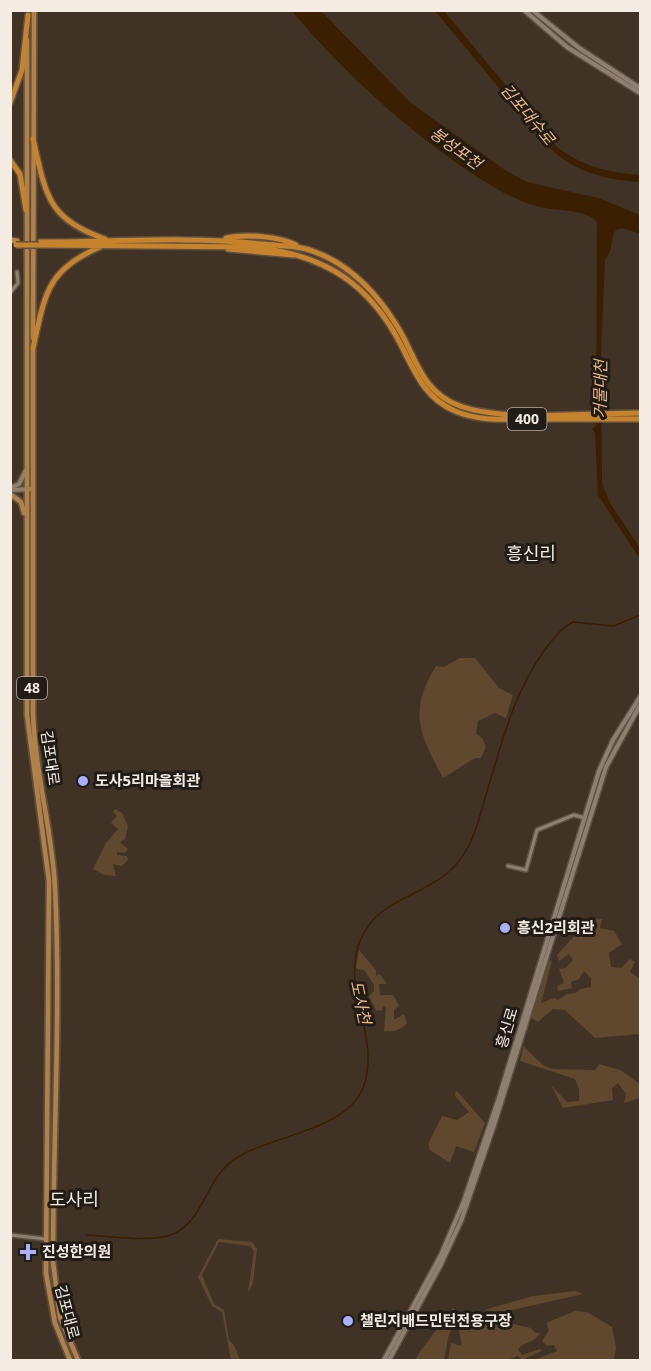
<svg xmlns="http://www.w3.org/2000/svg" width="651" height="1371" font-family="'Noto Sans','Noto Sans KR',sans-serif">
	<rect width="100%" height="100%" fill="#403325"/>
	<!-- green -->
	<path fill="#5f482e" d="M460 658H475L499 688 513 695 506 718 495 713 478 721 476 734 482 738 486 747 481 758H475L443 778C419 733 408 712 436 666L444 667Z
		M115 809 122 813 128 826 125 839 120 842 128 849 125 853 117 852V855L127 856 128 860 122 866 113 864 116 876 104 875 93 869 106 843 118 829 111 823 117 816 113 812Z
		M602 919 600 928 614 931 622 944 609 953 611 967 621 968 630 959 635 962 630 972 640 979V1034L595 1038 565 1010 553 1009 538 1022 531 1018 549 960 552 961 541 1003 554 998 558 1000 567 994 576 993 580 989 591 987V978L584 971 579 979 571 982 572 988 558 991 557 986 564 983 559 969 566 968 573 960 569 954 559 961 557 955 576 934H583L581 926 585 920Z
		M359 950 376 970V976L380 974 387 984H379L380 995H393L399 1005 394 1010V1020L404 1014 407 1023C402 1030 393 1032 384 1031L386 1008 384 1006 381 1011 376 1010 369 996 374 991V985L365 971 356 968Z
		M523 1046 543 1065 552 1069 595 1070 599 1064 620 1070 640 1084V1098L624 1103 626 1094 618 1083 612 1088 613 1100 563 1108 551 1085 567 1102 579 1101V1089L575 1079 520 1061Z
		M456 1090 485 1123 474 1152 456 1146 450 1163 430 1150 428 1144 442 1116 457 1120 469 1112 455 1096Z
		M218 1239 252 1242 257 1249 253 1283 248 1293 254 1251 250 1246 219 1242 202 1275 214 1304 224 1310 229 1340 234 1345 240 1360H231L222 1312 212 1306 198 1277Z
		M575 1291 583 1294 504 1312 484 1310 533 1296Z
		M453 1308 460 1315 449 1334 444 1360H415C426 1341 440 1327 453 1308Z
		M575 1311 587 1312 612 1327 616 1348 614 1360H534L557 1351 554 1345 547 1346 542 1341 549 1330 546 1323Z
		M483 1317 531 1328 535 1333H540C535 1343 522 1342 518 1350L522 1355 540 1349 542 1351 522 1360 518 1356 507 1360H448L451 1343 462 1346 459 1330H464L467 1327 474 1330Z"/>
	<!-- water -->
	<path fill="#3a1f00" d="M292 11H321L411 103 505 170 527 182 598 198 640 215V234C601 218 620 242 605 260L601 353 602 483 610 503 640 548V559L598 495 595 433 592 429 596 425 597 222C586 209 556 211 540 207 527 204 514 198 502 192 427 149 347 77 292 11Z
		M435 11H444L557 147C581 166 610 173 640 175V182C603 180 568 170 543 141Z"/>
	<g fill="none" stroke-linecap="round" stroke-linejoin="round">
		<!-- stream -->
		<path stroke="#3a1f00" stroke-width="1.5" d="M87 1235C111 1236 152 1243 173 1234 205 1220 206 1177 235 1159 271 1135 346 1131 363 1088 382 1036 340 990 360 941 380 890 439 900 467 849 476 834 480 815 485 798 501 747 512 695 544 651 552 640 560 629 573 622L614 626 640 615"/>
		<!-- street casing -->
		<g stroke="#5c5044" stroke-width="6">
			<path id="street" d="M10 293 18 283 17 272
				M508 866 526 870 537 830 574 815 585 818
				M10 1235 46 1239"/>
		</g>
		<!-- secondary casing -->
		<g stroke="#5c5044" stroke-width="7">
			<path id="secondary" d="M524 10 567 47 640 93
				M532 10 579 48 640 88
				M10 488 19 484 26 470
				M10 490 32 489
				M384 1360 441 1255 464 1201 498 1101 599 771 613 740 640 697
				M389 1360 441 1264 461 1221 495 1122 606 767 640 705"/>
		</g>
		<!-- primary casing -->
		<g stroke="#5c5044" stroke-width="8">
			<path id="primary" d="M27 40V715L49 881 46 1273 55 1323 70 1360
				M33 338 34 10
				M33 346V715C35 773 52 829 55 887 61 1012 53 1138 53 1262L60 1317 78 1360
				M10 494 21 502 24 513"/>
		</g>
		<!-- highway casing -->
		<g stroke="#5c5044" stroke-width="8">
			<path id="highway" d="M10 103 22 70 28 15
				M33 139C46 195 47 219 105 239
				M10 160 20 174 26 210
				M226 238C245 234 279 236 296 245
				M10 240 17 241
				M40 242C114 242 188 236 262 244 280 246 298 245 315 252 353 266 380 297 400 331 417 361 423 393 460 406 503 422 592 413 640 413
				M39 245 251 247C316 253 362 277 395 334 413 365 420 396 455 411 480 422 509 419 536 419 571 419 606 419 640 419
				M228 249 293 255
				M33 348C45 295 46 270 100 247"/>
		</g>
		<!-- street -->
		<use href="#street" stroke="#8f7f70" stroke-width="3"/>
		<!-- secondary -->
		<use href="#secondary" stroke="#8f7f70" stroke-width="4"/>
		<!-- primary -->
		<use href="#primary" stroke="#b18147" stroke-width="4.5"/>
		<!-- highway -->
		<use href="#highway" stroke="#c7832c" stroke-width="5"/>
		<!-- highway-bridge casing -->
		<g stroke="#5c5044" stroke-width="8" stroke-linecap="butt">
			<path id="highway-bridge" d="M16 245H39"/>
		</g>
		<!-- highway-bridge -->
		<use href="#highway-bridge" stroke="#c7832c" stroke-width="5"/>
	</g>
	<!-- markers -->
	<g fill="#a7b1fc" stroke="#221c16" stroke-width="2">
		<circle cx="83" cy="781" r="6"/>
		<circle cx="505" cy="928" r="6"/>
		<path d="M25 1243h6v6h6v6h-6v6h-6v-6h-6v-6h6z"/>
		<circle cx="348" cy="1321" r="6"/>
	</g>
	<g text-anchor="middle" stroke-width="6" stroke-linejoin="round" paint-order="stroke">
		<!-- shield labels -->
		<g fill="#221c16" stroke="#b5ada5" stroke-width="1.5">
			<rect x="507.5" y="408" width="39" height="22" rx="4.5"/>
			<rect x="17" y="677" width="30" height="22" rx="4.5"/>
		</g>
		<g font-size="14" font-weight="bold" fill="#f4ebe2">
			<text x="527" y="424">400</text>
			<text x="32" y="693">48</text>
		</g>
		<!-- street labels -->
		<g font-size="15" fill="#f4ebe2" stroke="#221c16">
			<text transform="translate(50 758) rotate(82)" y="5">김포대로</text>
			<text transform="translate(507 1028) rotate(-73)" y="5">흥신로</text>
			<text transform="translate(67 1312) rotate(75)" y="5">김포대로</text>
		</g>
		<!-- poi labels -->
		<g font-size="15" font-weight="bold" fill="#f4ebe2" stroke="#221c16" text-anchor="start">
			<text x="95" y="786">도사5리마을회관</text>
			<text x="517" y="933">흥신2리회관</text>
			<text x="42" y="1257">진성한의원</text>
			<text x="360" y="1326">챌린지배드민턴전용구장</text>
		</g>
		<!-- water labels -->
		<g font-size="16" font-style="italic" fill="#edb983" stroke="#221c16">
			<text transform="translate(528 114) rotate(50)" y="6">김포대수로</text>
			<text transform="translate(456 148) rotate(36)" y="6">봉성포천</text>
			<text transform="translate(600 389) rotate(-89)" y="6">거물대천</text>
			<text transform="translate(361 1002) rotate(78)" y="6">도사천</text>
		</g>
		<!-- quarter labels -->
		<g font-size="18" fill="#f4ebe2" stroke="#221c16">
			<text x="531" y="560">흥신리</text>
			<text x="74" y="1206">도사리</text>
		</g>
	</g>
	<!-- border -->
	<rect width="651" height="1371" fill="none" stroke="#f4ebe2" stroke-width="24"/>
</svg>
